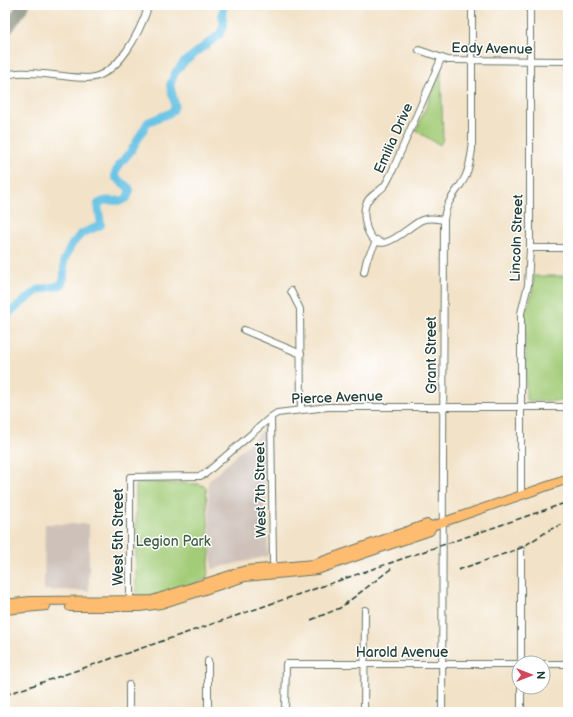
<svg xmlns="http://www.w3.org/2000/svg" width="573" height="717" font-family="'Balsamiq Sans',sans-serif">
	<rect width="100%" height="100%" fill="#fff"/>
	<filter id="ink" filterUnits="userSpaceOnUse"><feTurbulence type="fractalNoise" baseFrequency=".025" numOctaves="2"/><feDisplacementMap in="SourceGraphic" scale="8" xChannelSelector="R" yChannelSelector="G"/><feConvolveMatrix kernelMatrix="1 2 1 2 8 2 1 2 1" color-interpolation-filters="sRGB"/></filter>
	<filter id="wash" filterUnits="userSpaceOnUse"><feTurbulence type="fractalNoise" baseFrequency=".012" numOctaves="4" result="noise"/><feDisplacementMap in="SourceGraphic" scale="16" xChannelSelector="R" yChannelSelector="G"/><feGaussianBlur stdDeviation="0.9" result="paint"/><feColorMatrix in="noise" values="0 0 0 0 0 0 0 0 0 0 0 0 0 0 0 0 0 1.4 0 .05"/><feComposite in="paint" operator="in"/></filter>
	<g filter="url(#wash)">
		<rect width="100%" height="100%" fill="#f2e2c7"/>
		<!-- industrial -->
		<path fill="#cec1b9" d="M263 430 268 556 212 569 208 482Z
			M45 524H89V591L44 590Z"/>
		<!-- green -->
		<path fill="#a3cc78" stroke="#618456" d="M441 71 443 139 440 145 416 131Z
			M534 276H568V401H529L526 399 525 312 532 295Z
			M139 482 199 484 206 487 210 553 207 579 165 594 136 600V486Z"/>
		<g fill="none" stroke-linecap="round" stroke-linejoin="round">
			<!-- river -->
			<path stroke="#67c2e5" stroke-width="8" d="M5 316 38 290 61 285 64 278V260L72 244 81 234 101 225 98 204C107 196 118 205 127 198L130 190 129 188 115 177V173L120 164 131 151 148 122 170 113 173 110 175 105 170 85 175 73 184 62 220 34 224 25 222 14 224 5"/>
			<!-- taxiway -->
			<path stroke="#88907e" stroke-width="12" d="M5 32 24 5"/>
		</g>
	</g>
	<g filter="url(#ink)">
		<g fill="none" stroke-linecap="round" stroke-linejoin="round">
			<!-- minor casing -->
			<g stroke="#697767" stroke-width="8">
				<path id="minor" d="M419 50 448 60 568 61
					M441 59 391 174C389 177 388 181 385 185 380 192 369 195 366 204 363 211 365 222 367 229 379 262 407 226 422 220 430 217 436 219 444 220
					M5 76C17 71 31 73 44 74 58 75 73 78 87 78 119 77 140 31 149 5
					M530 248H568
					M364 272 367 259 377 240
					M291 291 300 309 301 409
					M244 330 301 354
					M271 417 273 562
					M521 495V313L528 285 530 248V5
					M130 596V477L200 476 205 474 271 417 277 413 328 407H568
					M521 663V550
					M543 664H568
					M521 687V712
					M129 712V685
					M208 712V661
					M285 712 286 664H519
					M364 712 365 610
					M442 712 444 220C445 203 455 194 463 181 469 172 470 161 472 150V5"/>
			</g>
			<!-- major casing -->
			<g stroke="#697767" stroke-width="10">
				<path id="major" d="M5 604 30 601 152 600 246 570 314 564 427 524 432 526 568 479
					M70 607H140L161 604 245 577 317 570 430 531 432 526
					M5 610 46 606"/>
			</g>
			<!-- minor -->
			<use href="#minor" stroke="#fff" stroke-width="6"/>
			<!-- major -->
			<use href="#major" stroke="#fdbc6f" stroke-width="8"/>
			<!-- rail -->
			<path stroke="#1f3d34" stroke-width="1.5" stroke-dasharray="6 3" stroke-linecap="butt" d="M458 570 521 548 551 529 568 522
				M311 620 340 608 392 568
				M5 695 568 502"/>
		</g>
	</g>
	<g text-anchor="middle" stroke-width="3" stroke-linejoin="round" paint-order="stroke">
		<!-- street labels -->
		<g font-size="14" fill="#1f3d34" stroke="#fff">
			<text transform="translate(492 48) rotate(1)" y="5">Eady Avenue</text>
			<text transform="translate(393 138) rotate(-66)" y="5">Emilia Drive</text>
			<text transform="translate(516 238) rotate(-88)" y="5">Lincoln Street</text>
			<text transform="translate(431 355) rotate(-90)" y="5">Grant Street</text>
			<text transform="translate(337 397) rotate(-2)" y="5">Pierce Avenue</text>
			<text transform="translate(260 490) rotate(-91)" y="5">West 7th Street</text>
			<text transform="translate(118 537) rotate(-90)" y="5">West 5th Street</text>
			<text x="402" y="657">Harold Avenue</text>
		</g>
		<!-- park labels -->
		<g font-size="14" fill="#406145" stroke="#fff">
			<text x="173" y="546">Legion Park</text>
		</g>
	</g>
	<!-- margin -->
	<rect width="573" height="717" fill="none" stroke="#fff" stroke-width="20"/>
	<!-- north arrow -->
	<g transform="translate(531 675) rotate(90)"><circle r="19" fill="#ffffff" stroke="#a5b1ae"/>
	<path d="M0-3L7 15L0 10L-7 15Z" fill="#d1495b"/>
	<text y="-6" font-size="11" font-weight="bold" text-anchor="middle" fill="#1f3d34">N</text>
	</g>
</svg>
